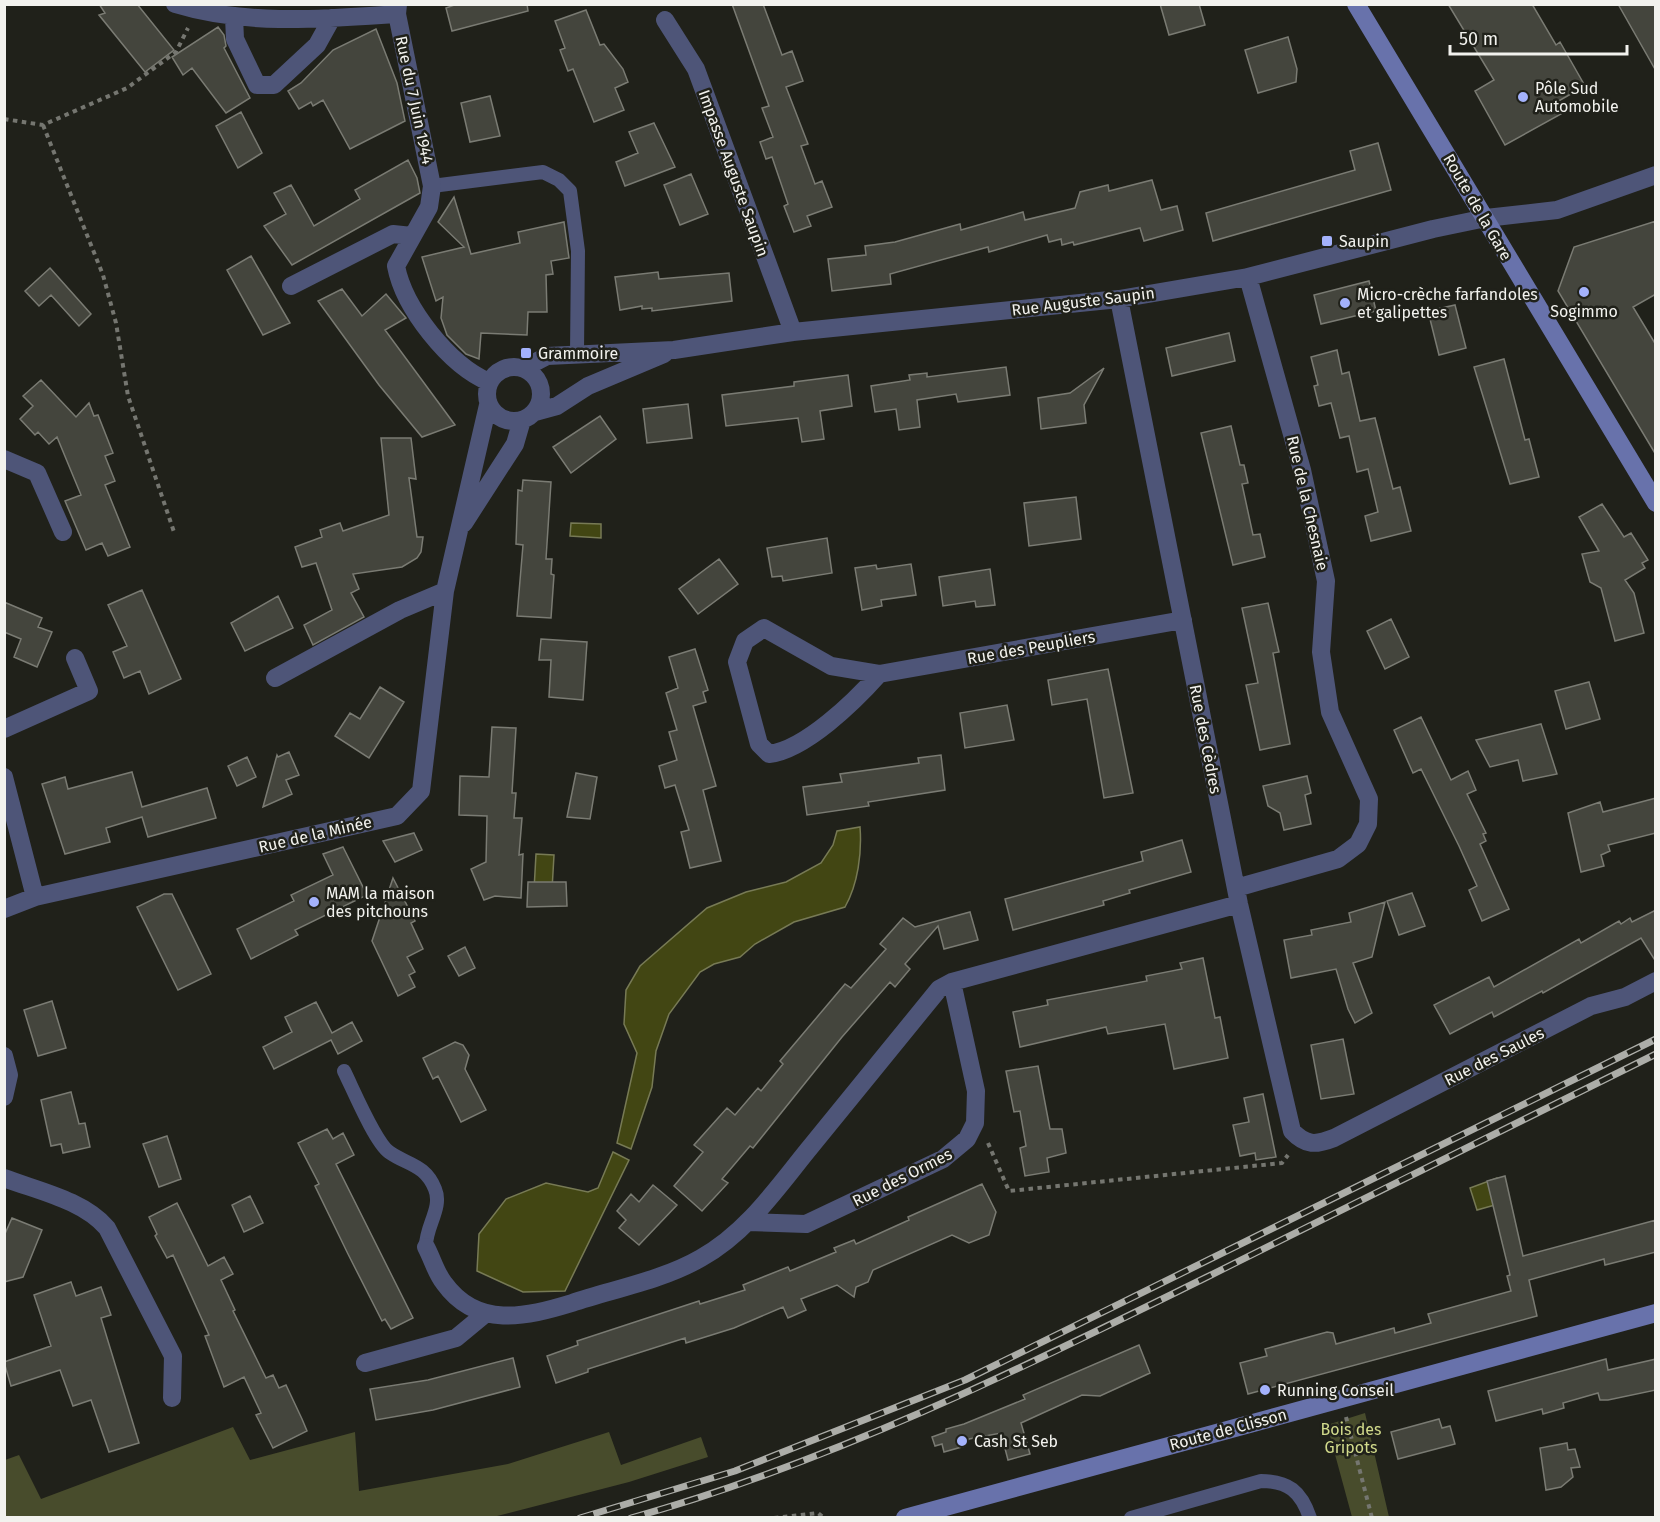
<svg xmlns="http://www.w3.org/2000/svg" width="1660" height="1522" font-family="'Fira Sans',sans-serif">
	<rect width="100%" height="100%" fill="#20211a"/>
	<!-- green -->
	<path fill="#484c2c" d="M1365 1413 1389 1517H1352L1327 1425Z
		M233 1427 250 1460 355 1432 359 1491 508 1464 609 1432 621 1465 701 1437 708 1457 629 1482 493 1517H5V1460L19 1455 41 1499Z"/>
	<!-- water -->
	<path fill="#424613" stroke="#777a55" stroke-width="1.5" d="M571 523 601 524V538L570 536Z
		M860 827C862 853 858 884 845 907L794 922 755 944 740 957 714 964 700 972 669 1014 656 1051 652 1087 631 1149 617 1143 637 1053 624 1024 626 990 640 966 707 908 746 892 786 882 821 863 833 845 837 831Z
		M536 854 554 855 552 890H534Z
		M613 1152 629 1160 565 1291 523 1292 477 1271 479 1234 506 1199 546 1183 588 1192 598 1188Z
		M1497 1178 1502 1203 1477 1210 1470 1188Z"/>
	<!-- building -->
	<path fill="#44453d" stroke="#7a7b73" stroke-width="1.5" d="M99 4H137L174 50 145 72 99 15 105 13Z
		M457 4H527L528 11 452 31 446 8Z
		M732 4H763L782 55 792 51 803 81 786 87 808 144 801 146 815 184 822 181 832 207 807 216 811 226 794 232 784 206 788 204 772 157 766 159 760 142 773 137 762 108 769 106Z
		M1160 4H1199L1205 25 1169 35Z
		M1448 4H1532L1556 45 1560 42 1585 86 1555 103 1561 114 1505 145 1475 91 1494 80Z
		M1618 4H1656V71Z
		M586 10 600 45 604 44 623 69 628 82 615 88 624 110 594 122 573 69 568 71 560 50 565 48 555 21Z
		M218 27 224 35 226 46 224 48 250 98 226 113 192 68 183 75 172 57Z
		M376 29 397 83 405 121 350 149 323 100 313 106 311 102 299 109 288 91 301 83 333 50Z
		M1288 37 1297 69 1296 82 1258 93 1245 50Z
		M490 96 500 136 470 142 461 103Z
		M241 112 262 153 238 168 216 126Z
		M654 123 675 167 625 186 616 162 638 153 629 132Z
		M1378 143 1391 190 1213 241 1206 213 1355 170 1350 151Z
		M408 160 417 178 420 193 292 265 264 226 286 214 274 193 291 185 314 226 360 199 355 190Z
		M691 174 708 214 680 225 664 185Z
		M1152 180 1161 210 1177 206 1183 230 1144 241 1140 228 1074 245 1073 242 1062 245 1061 239 1049 242 1047 235 989 252 988 247 890 274 891 284 832 291 828 259 866 255 865 246 895 242 960 224 961 230 1023 212 1025 220 1075 208 1080 192 1108 185 1109 191Z
		M454 197 471 254 520 243 518 232 564 222 569 258 551 261 553 274 546 275 547 312H528L527 335 481 333 479 359 466 354 447 335 441 318 443 297 436 301 422 257 464 247 438 222Z
		M1656 221V294L1633 307 1656 345V455L1558 291 1574 247Z
		M251 256 290 323 263 335 227 270Z
		M50 268 91 314 79 326 51 295 39 306 25 291Z
		M658 272 659 279 729 273 732 301 652 311V308L642 309V306L620 310 615 277Z
		M1369 281 1376 311 1321 324 1314 295Z
		M342 289 362 316 386 294 406 318 385 330 455 425 422 437 379 385 318 301Z
		M1455 305 1466 348 1439 355 1428 311Z
		M1229 333 1235 361 1172 376 1166 348Z
		M1337 350 1342 374 1349 372 1360 421 1375 418 1393 489 1400 487 1411 531 1371 541 1365 516 1378 512 1368 469 1357 472 1349 436 1340 438 1331 403 1319 406 1314 386 1318 385 1311 357Z
		M1504 359 1525 440 1529 439 1539 477 1510 484 1474 367Z
		M1006 367 1010 395 958 402 956 394 917 400 920 427 899 430 896 409 875 412 871 386 910 380 909 375 927 373V377Z
		M1104 368 1084 405 1086 423 1041 429 1038 398 1070 393Z
		M848 375 852 406 820 411 824 439 802 442 798 418 726 426 722 395 794 386V382Z
		M41 380 76 417 89 403 94 416 98 415 113 453 105 456 115 481 105 485 130 547 108 556 102 543 86 550 65 501 81 495 57 437 49 444 38 432 35 435 20 419 33 406 23 396Z
		M688 404 692 438 647 443 643 409Z
		M600 416 616 439 571 473 553 447Z
		M1231 426 1240 465H1244L1248 483 1242 484 1253 535 1260 534 1265 557 1233 565 1201 433Z
		M381 438H411L416 479 409 478 417 537H423L421 552 417 558 402 567 353 574 359 589 351 593 364 617 313 645 304 625 332 610 316 563 302 567 295 547 322 537 320 530 340 523 343 531 389 515Z
		M523 480 551 482 546 559H552L551 574 554 575 551 618 517 616 523 545 516 544 517 516 518 490 522 491Z
		M1076 497 1081 539 1029 546 1024 503Z
		M1602 504 1624 537 1631 533 1648 560 1642 563 1645 568 1625 580 1634 593 1644 633 1615 641 1601 588 1590 582 1582 554 1599 551 1579 517Z
		M827 538 832 573 783 581 782 576 772 577 767 548Z
		M719 559 738 584 698 614 679 589Z
		M911 564 916 595 881 600 882 606 862 610 855 568 876 565 877 569Z
		M990 569 995 605 976 607 975 601 943 606 939 577Z
		M142 590 181 679 149 694 140 671 124 678 113 652 127 646 108 605Z
		M278 596 293 628 245 651 231 623Z
		M4 602 42 618 38 627 52 632 37 667 14 657 21 639 4 632Z
		M1268 603 1279 652 1273 653 1290 744 1260 750 1246 685 1258 683 1242 608Z
		M1391 619 1409 657 1385 669 1367 631Z
		M541 639 587 642 583 700 549 697 551 660H539Z
		M695 649 708 690 703 692 706 702 693 706 716 786 703 790 721 861 690 868 681 832 689 830 675 785 665 788 659 766 677 760 669 732 677 730 666 693 678 688 669 657Z
		M1108 669 1133 793 1104 798 1087 699 1052 705 1048 680Z
		M1589 682 1600 719 1566 729 1555 691Z
		M380 687 404 702 369 758 335 736 350 713 360 719Z
		M1007 705 1014 740 965 748 960 713Z
		M1421 717 1451 780 1468 771 1476 790 1467 794 1486 833 1483 834 1486 841 1480 844 1509 909 1482 921 1469 890 1477 886 1459 846 1421 769 1413 773 1394 730Z
		M1541 724 1557 774 1523 781 1518 760 1490 767 1476 740Z
		M492 727 516 728 512 793H516L514 818H522L519 855 523 854 521 898 495 896 484 900 471 869 486 862 487 816 459 815 460 776 489 777Z
		M289 752 299 775 286 780 292 794 263 807 277 755 278 757Z
		M941 755 945 790 868 802 869 806 807 815 803 787 842 782 840 774 919 763 918 758Z
		M247 757 256 777 237 786 228 766Z
		M132 772 142 807 207 788 216 818 148 837 142 817 106 828 110 842 65 854 42 784 65 777 68 789Z
		M576 773 597 777 590 819 567 817Z
		M1307 776 1311 793 1305 795 1311 824 1284 830 1280 813 1268 806 1263 786Z
		M1656 798V833L1608 845 1610 851 1601 855 1604 866 1581 872 1568 813 1600 802 1603 812Z
		M414 833 422 850 395 862 383 841Z
		M1182 840 1191 872 1129 890 1130 893 1103 901 1104 905 1013 930 1005 899 1143 861 1141 852Z
		M343 847 367 895 295 930 298 935 251 959 237 929 294 901 291 895 333 875 323 854Z
		M393 878 415 921 411 923 423 949 407 957 415 972 409 975 415 987 398 996 372 941Z
		M528 882H566L567 906 527 907Z
		M1412 893 1425 926 1399 935 1387 901Z
		M164 894H172L211 974 178 990 137 907Z
		M1385 902 1372 957 1353 963 1372 1013 1355 1023 1348 1009 1336 969 1291 978 1284 940 1312 935 1311 930 1351 922 1349 913Z
		M1656 910V962L1641 938 1543 993 1542 991 1494 1017 1492 1012 1450 1034 1434 1005 1489 977 1494 987 1579 939 1581 943 1619 921 1621 924 1630 918 1632 922Z
		M970 912 978 940 944 949 938 926 905 964 910 969 895 987 890 982 842 1037 753 1148 750 1146 722 1179 728 1183 702 1211 674 1186 703 1152 694 1145 727 1108 735 1115 758 1088 761 1091 783 1064 780 1061 845 984 851 988 886 949 880 944 903 918 915 927Z
		M465 947 475 968 459 976 448 956Z
		M1203 958 1215 1018 1220 1017 1228 1058 1174 1069 1165 1024 1108 1034 1106 1027 1020 1047 1013 1012 1048 1005 1047 1000 1147 981 1146 976 1182 969 1180 963Z
		M52 1001 66 1048 38 1056 24 1010Z
		M316 1002 332 1033 352 1022 362 1041 338 1054 331 1040 274 1069 263 1047 292 1032 285 1017Z
		M1343 1039 1354 1094 1321 1099 1311 1045Z
		M455 1042 463 1045 469 1055 465 1069 486 1110 461 1122 438 1076 433 1079 423 1058Z
		M1038 1066 1050 1129H1062L1066 1153 1047 1158 1049 1172 1025 1176 1020 1148 1026 1146 1020 1111 1014 1112 1006 1071Z
		M71 1092 79 1124 85 1123 90 1147 63 1153 61 1144 51 1146 41 1100Z
		M1263 1094 1276 1157 1256 1160 1255 1153 1240 1156 1233 1125 1249 1122 1244 1098Z
		M327 1129 333 1139 343 1133 354 1155 336 1164 413 1318 391 1329 385 1319 382 1321 348 1254 315 1186 319 1184 298 1143Z
		M167 1136 181 1179 159 1187 143 1144Z
		M1505 1176 1523 1256 1656 1220V1252L1605 1265 1604 1259 1529 1280 1537 1316 1248 1394 1240 1363 1267 1356 1265 1349 1327 1332 1333 1333 1336 1344 1394 1328 1395 1333 1431 1323 1428 1314 1511 1291 1507 1276 1510 1275 1487 1181Z
		M982 1184 996 1212 989 1235 969 1243 952 1235 873 1270 868 1282 856 1287 854 1297 837 1285 801 1299 806 1310 788 1318 783 1307 734 1328 686 1343 685 1338 588 1369V1372L556 1383 547 1356 578 1345 577 1341 699 1301 700 1304 745 1290 743 1285 788 1267 790 1271 836 1252 834 1248 854 1240 856 1244 909 1220 908 1217Z
		M653 1185 677 1205 639 1245 619 1228 626 1220 617 1211 631 1194 639 1202Z
		M250 1196 263 1223 244 1232 232 1205Z
		M177 1203 208 1266 224 1257 233 1274 221 1280 235 1310 233 1311 266 1378 273 1375 279 1388 286 1385 302 1419 307 1431 273 1448 256 1415 261 1413 244 1377 224 1387 205 1336 209 1335 173 1255 167 1258 155 1236 157 1234 149 1217Z
		M12 1218 42 1230 23 1277 4 1282V1236Z
		M71 1282 76 1296 101 1287 111 1315 101 1318 139 1443 109 1452 91 1400 73 1406 60 1370 11 1386 4 1362 51 1346 34 1295Z
		M1139 1345 1150 1373 1100 1396 1082 1395 1021 1423 1030 1454 1008 1460 1001 1433 969 1439 965 1446 944 1452 942 1444 935 1446 932 1437 946 1432V1429L964 1424 1025 1399 1023 1395Z
		M513 1358 520 1387 433 1410 376 1420 370 1389 428 1380Z
		M1606 1359 1608 1370 1656 1359V1390L1608 1400H1600L1598 1393 1563 1403 1564 1408 1543 1414 1542 1409 1496 1421 1488 1391Z
		M1439 1419 1442 1428 1450 1426 1455 1444 1398 1459 1391 1432Z
		M1567 1443 1568 1450 1575 1449 1580 1467 1571 1468 1573 1477 1561 1487 1546 1490 1540 1448Z"/>
	<g fill="none" stroke-linecap="round" stroke-linejoin="round">
		<!-- path -->
		<path stroke="#757670" stroke-width="4" stroke-dasharray="4.5 4.5" stroke-linecap="butt" d="M4 119 43 125 127 88 176 52 188 28
			M43 125 103 275 116 323 128 396 175 535
			M988 1143 1009 1191 1282 1163 1288 1155
			M1346 1417 1372 1518
			M774 1518 818 1513 824 1518"/>
		<!-- service -->
		<path stroke="#4e5578" stroke-width="14" d="M432 186 543 172 559 180 570 191 578 251 577 353
			M344 1071C353 1089 375 1142 389 1152 407 1165 425 1164 435 1189 443 1208 425 1227 426 1247
			M1131 1518 1261 1481C1288 1481 1301 1491 1310 1518"/>
		<!-- minor -->
		<path stroke="#4e5578" stroke-width="18" d="M175 4C247 26 324 19 397 14
			M398 4 397 14 432 186 429 207 396 266C404 308 449 365 489 382
			M234 17 235 39 257 85H274L317 45 332 18
			M665 20 696 69 793 332
			M291 286 393 234 412 236
			M1119 299 1239 904 1292 1131C1306 1146 1316 1145 1334 1138L1591 1006 1625 997 1656 981
			M487 394a27 27 0 1 1 54 0a27 27 0 1 1-54 0Z
			M524 368 547 356 674 350 793 332 1119 299 1248 277 1433 229 1486 218
			M535 412 557 406 588 386 664 354
			M4 459 37 473 63 532
			M464 523 515 444 522 420
			M879 674C855 701 805 750 769 754L759 744 737 662 745 641 764 628 831 666 879 674 1183 620
			M275 678 400 610 445 591
			M4 729 89 691 75 658
			M4 777 35 897
			M1236 888 1338 859 1358 844 1368 824 1369 799 1330 712 1321 652 1326 581 1302 470 1248 277
			M4 909 35 897 397 816 421 791 445 591 488 405
			M4 1056 9 1075 4 1097
			M4 1178C38 1191 83 1200 107 1228L173 1356 172 1398
			M747 1222 806 1224 943 1159 967 1139 975 1123 976 1091 952 982
			M426 1247C432 1258 436 1273 444 1283 477 1329 526 1317 572 1303 614 1289 663 1280 701 1258 748 1232 779 1185 812 1145 854 1093 897 1041 939 989L952 982 1239 904
			M365 1363 456 1338 485 1314"/>
		<!-- tertiary -->
		<path stroke="#4e5578" stroke-width="18" d="M1486 218 1557 210 1656 175"/>
		<!-- secondary -->
		<path stroke="#6872ab" stroke-width="18" d="M1356 4 1656 503
			M905 1518 1656 1313"/>
		<!-- rail casing -->
		<g stroke="#acada8" stroke-width="7">
			<path id="rail" d="M580 1518 735 1471 965 1380 1656 1039
				M631 1518C829 1463 1021 1369 1205 1278 1355 1203 1505 1129 1656 1054"/>
		</g>
		<!-- rail -->
		<use href="#rail" stroke="#20211a" stroke-width="4.5" stroke-dasharray="14" stroke-linecap="butt"/>
	</g>
	<!-- markers -->
	<g fill="#a4b2fc" stroke="#20211a" stroke-width="2">
		<circle cx="1523" cy="97" r="6"/>
		<rect x="1321" y="235" width="12" height="12" rx="3"/>
		<circle cx="1584" cy="292" r="6"/>
		<circle cx="1345" cy="303" r="6"/>
		<rect x="520" y="347" width="12" height="12" rx="3"/>
		<circle cx="314" cy="902" r="6"/>
		<circle cx="1265" cy="1390" r="6"/>
		<circle cx="962" cy="1441" r="6"/>
	</g>
	<g text-anchor="middle" stroke-width="5" stroke-linejoin="round" paint-order="stroke">
		<!-- poi labels -->
		<g font-size="16" fill="#f2f2ee" stroke="#20211a" text-anchor="start">
			<text x="1535" y="94">Pôle Sud<tspan x="1535" dy="18">Automobile</tspan></text>
			<text x="1339" y="247">Saupin</text>
			<text x="1357" y="300">Micro-crèche farfandoles<tspan x="1357" dy="18">et galipettes</tspan></text>
			<text x="1584" y="317" text-anchor="middle">Sogimmo</text>
			<text x="538" y="359">Grammoire</text>
			<text x="326" y="899">MAM la maison<tspan x="326" dy="18">des pitchouns</tspan></text>
			<text x="1277" y="1396">Running Conseil</text>
			<text x="974" y="1447">Cash St Seb</text>
		</g>
		<!-- street labels -->
		<g font-size="16" fill="#f2f2ee" stroke="#20211a">
			<text transform="translate(415 100) rotate(78)" y="6">Rue du 7 Juin 1944</text>
			<text transform="translate(734 173) rotate(70)" y="6">Impasse Auguste Saupin</text>
			<text transform="translate(1478 207) rotate(60)" y="6">Route de la Gare</text>
			<text transform="translate(1083 301) rotate(-7)" y="6">Rue Auguste Saupin</text>
			<text transform="translate(1308 503) rotate(77)" y="6">Rue de la Chesnaie</text>
			<text transform="translate(1031 647) rotate(-10)" y="6">Rue des Peupliers</text>
			<text transform="translate(1206 739) rotate(79)" y="6">Rue des Cèdres</text>
			<text transform="translate(315 834) rotate(-13)" y="6">Rue de la Minée</text>
			<text transform="translate(1494 1056) rotate(-27)" y="6">Rue des Saules</text>
			<text transform="translate(902 1177) rotate(-27)" y="6">Rue des Ormes</text>
			<text transform="translate(1228 1429) rotate(-15)" y="6">Route de Clisson</text>
		</g>
		<!-- park labels -->
		<g font-size="16" fill="#d2db8c" stroke="#20211a">
			<text x="1351" y="1435">Bois des<tspan x="1351" dy="18">Gripots</tspan></text>
		</g>
	</g>
	<!-- border -->
	<rect width="1660" height="1522" fill="none" stroke="#f2f2ee" stroke-width="12"/>
	<!-- scale -->
	<path d="M1450 45v9h177v-9" fill="none" stroke="#f2f2ee" stroke-width="3"/>
	<text x="1459" y="45" font-size="18" fill="#f2f2ee" stroke="#20211a" stroke-width="4.5" paint-order="stroke">50 m</text>
</svg>
